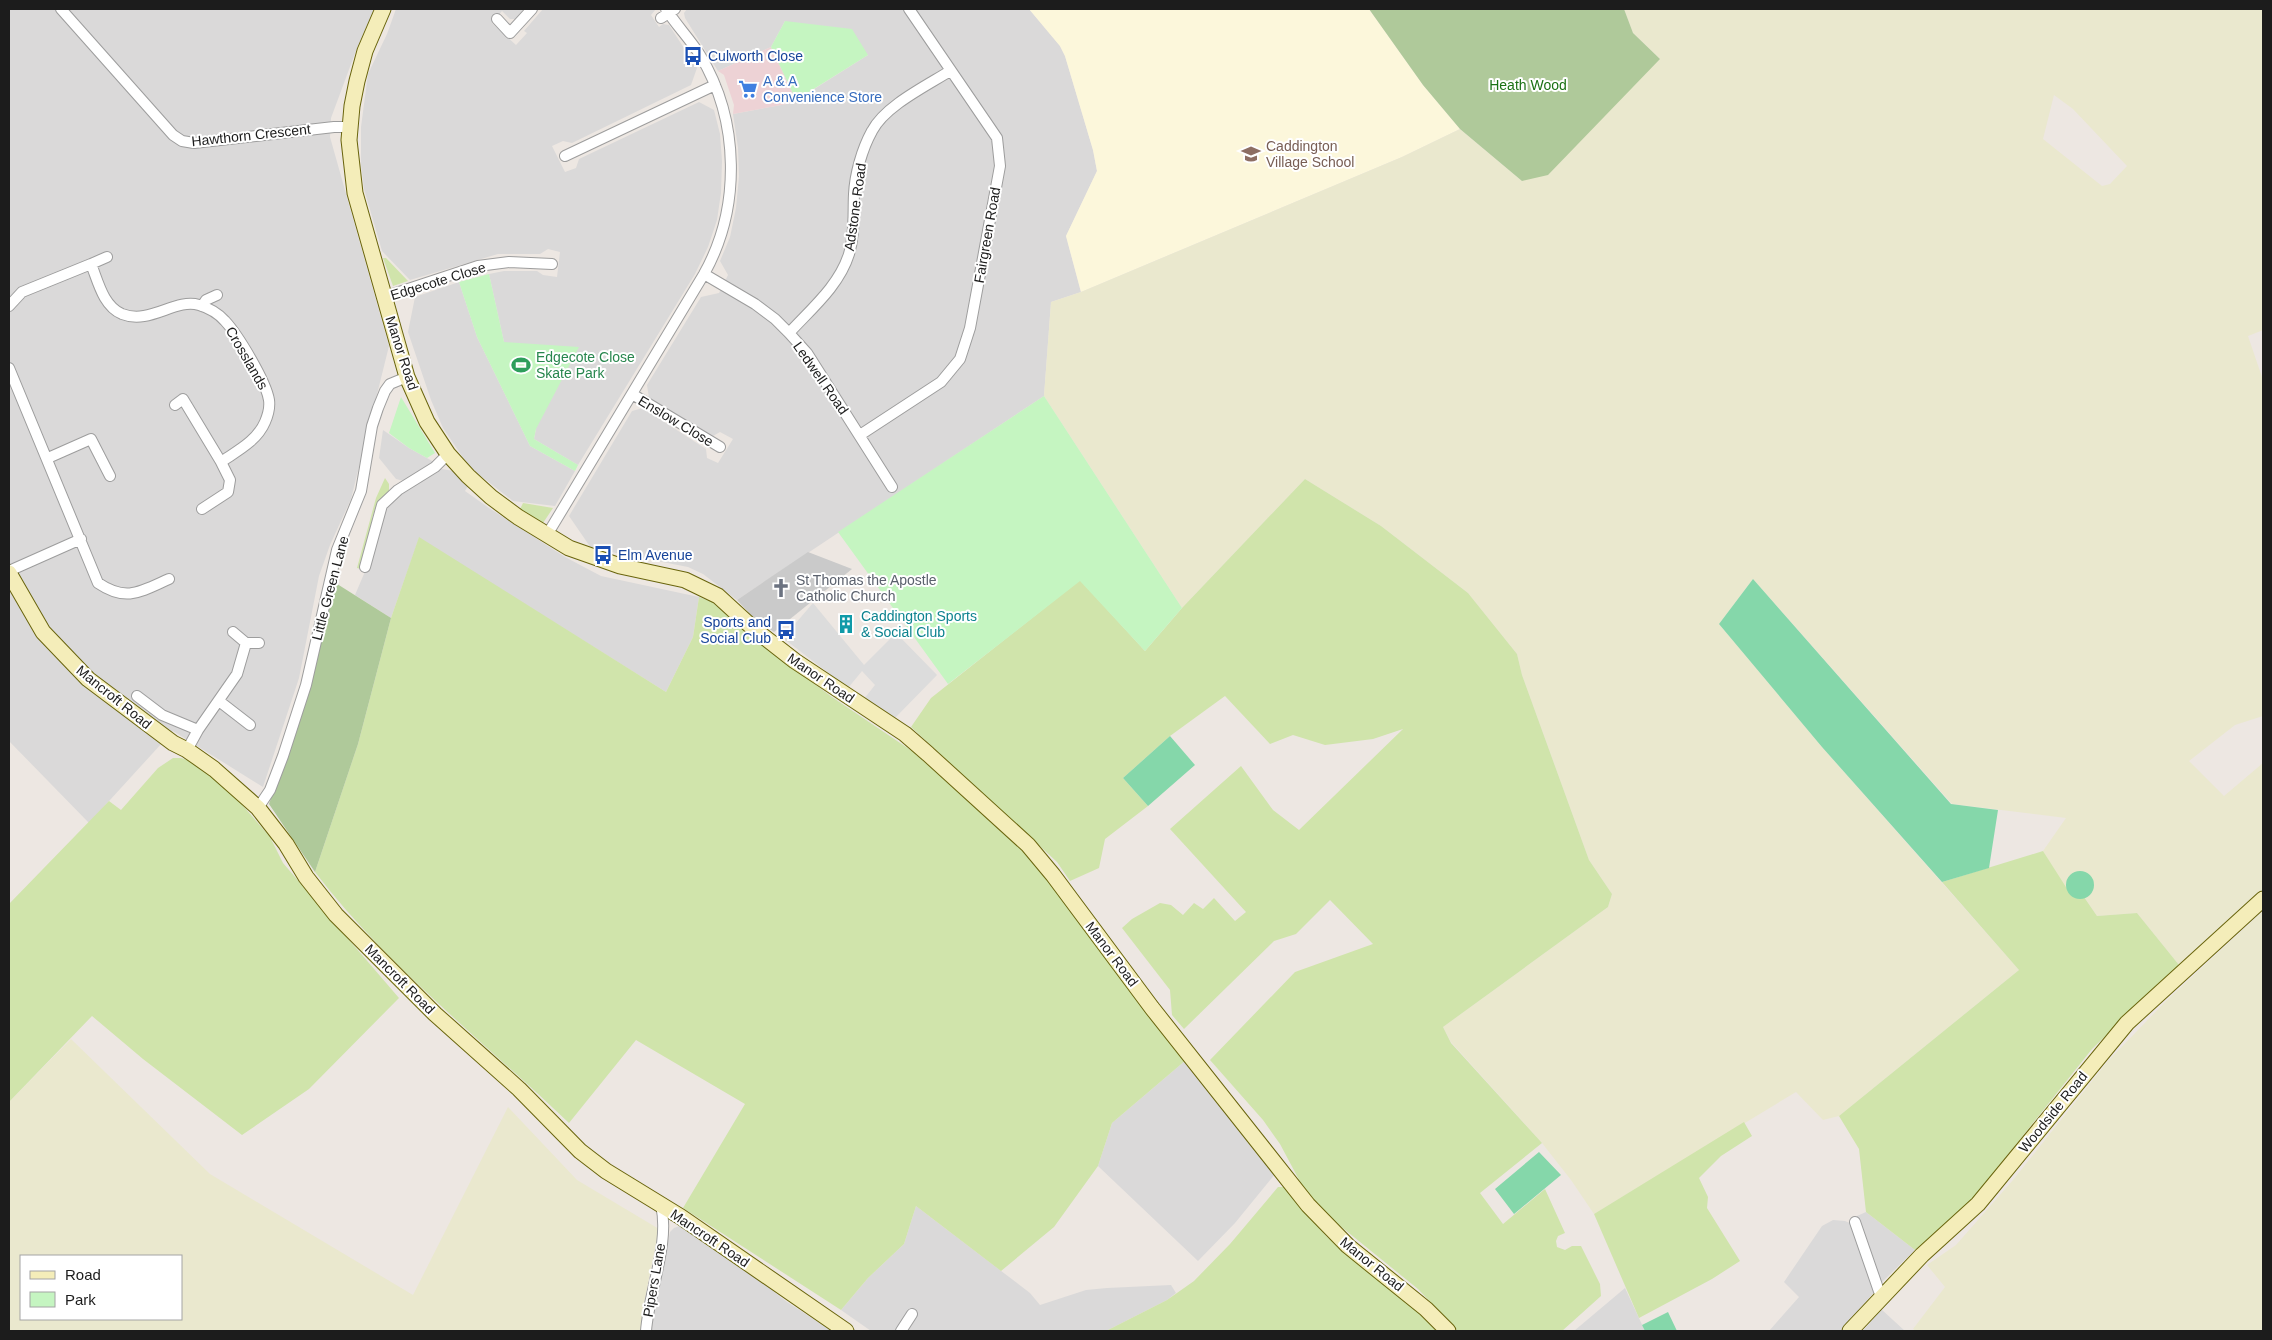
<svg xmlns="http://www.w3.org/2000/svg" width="2272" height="1340" font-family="Helvetica,sans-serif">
	<rect width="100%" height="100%" fill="#ede7e2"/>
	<!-- residential -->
	<path fill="#dad9d9" d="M9 9H374L357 48 331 118 330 137 389 346 351 499 330 545 319 576 299 678 263 787 173 731 89 823 9 741Z
		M396 9H524L515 19H510L502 11 492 23 516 45 527 33 524 31 543 9H656L651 15 659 27 663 24 669 25 697 68 691 85 572 143 563 141 552 146 565 172 576 168 579 159 699 102 714 110 720 134 722 161 721 193 717 220 708 247 695 274 578 465 534 439 536 429 504 342 489 274 504 271H537L543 275 557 277 560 252 548 249 540 254H498L410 280 382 251 364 189 361 165V127L368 74 387 34Z
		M687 9H1029L1060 46 1065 56 1093 150 1097 171 1066 236 1081 292 1051 302 1044 396 737 600 703 574 688 567 591 548 569 516 632 411 643 408 706 449 707 458 718 463 733 439 720 432 713 436 649 398 647 385 701 297 719 293 728 275 720 261 730 237 736 208 739 176 738 148 733 114 792 103 868 55 785 21 771 47 718 71 685 18 684 13Z
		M459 282 477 337 530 446 575 471 555 506 513 501 477 473 464 459 443 428 431 400 408 332 415 297Z
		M383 430 409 448 434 462 404 481 396 479 379 458Z
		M442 469 454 471 468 486 465 491 489 508 565 557 601 576 699 597 693 637 666 692 419 538 391 618 355 595 375 548 381 517 387 505 406 489Z
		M1186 1060 1275 1174 1235 1223 1198 1261 1098 1166 1112 1123Z
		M916 1206 1030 1293 1040 1305 1086 1290 1107 1288 1171 1285 1176 1293 1167 1300 1106 1331H871L841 1310 868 1278 904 1244Z
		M1866 1212 1915 1250 1881 1283 1858 1227 1857 1216Z
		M1833 1220 1845 1221 1852 1224 1875 1291 1841 1331H1769L1799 1297 1784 1282 1822 1226Z
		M680 1226 689 1228 729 1256 787 1302 832 1331H652L653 1311 670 1232 674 1228Z
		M1625 1288 1645 1331H1574Z
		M1881 1309 1905 1331H1863Z"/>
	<!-- commercial -->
	<path fill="#edd2d5" d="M771 47 796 100 792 103 733 114 734 105 724 75 718 71Z"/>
	<!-- education -->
	<path fill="#fcf7db" d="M1029 9H1369L1423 85 1460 129 1402 157 1081 292 1066 236 1097 171 1093 150 1065 56 1060 46Z"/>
	<!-- religious -->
	<path fill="#cacaca" d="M808 552 852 569 774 632 753 617 737 600Z"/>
	<!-- farmland -->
	<path fill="#eae8ce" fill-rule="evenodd" d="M1624 9H2263V330L2248 336 2263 380V716L2235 725 2189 761 2224 796 2263 763V891L2179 965 2137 913 2097 916 2085 898 2068 892 2043 851 2066 818 1952 804 1753 579 1719 624 1822 747 2019 970 1839 1116 1823 1120 1796 1092 1594 1214 1571 1180 1542 1143 1451 1042 1443 1027 1608 907 1612 894 1589 860 1522 675 1517 654 1468 593 1381 526 1305 479 1182 608 1044 396 1051 302 1081 292 1402 157 1460 129 1522 181 1660 59 1633 33ZM2054 95 2073 109 2127 166 2110 184 2102 186 2043 139Z
		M2263 911V1331H1916L1913 1329 1945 1287 1927 1265 1956 1245 2013 1180 2108 1061 2166 1001Z
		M71 1039 210 1174 413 1295 508 1107 577 1180 659 1229 644 1303 643 1331H9V1102ZM21 1256H181V1319H21Z"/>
	<!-- grass -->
	<path fill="#d0e4ab" d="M383 258H386L408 281 393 286Z
		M385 478 389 484V491L377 503 372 518 373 532 361 569 357 568 376 498Z
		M1305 479 1381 526 1468 593 1517 654 1522 675 1589 860 1612 894 1608 907 1443 1027 1451 1043 1542 1143 1480 1193 1503 1224 1545 1189 1565 1233 1558 1236 1556 1241 1557 1247 1565 1250 1572 1246H1581L1600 1284 1601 1296 1562 1331H1458L1418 1289 1323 1212 1305 1191 1280 1144 1263 1120 1210 1060 1295 972 1373 944 1330 900 1296 934 1274 941 1184 1029 1172 1015 1170 990 1122 928 1132 919 1160 903 1171 905 1183 915 1194 903 1203 909 1214 898 1235 921 1246 912 1170 829 1241 766 1273 810 1299 830 1403 729 1373 739 1325 745 1293 735 1270 744 1225 696 1170 736 1123 778 1148 806 1105 839 1099 868 1070 881 1057 862 911 727 931 698 1080 580 1145 651 1182 608Z
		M523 503 553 508 543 523 534 521 519 511Z
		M419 537 666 692 693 637 699 597 712 602 758 642 832 697 912 751 1018 845 1058 890 1186 1060 1112 1123 1098 1166 1054 1227 1001 1271 916 1206 904 1244 868 1278 841 1310 683 1208 745 1104 636 1040 569 1123C485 1043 385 964 315 872L358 744 391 618Z
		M173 758H181L193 762 218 777 270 837 283 863 399 998 309 1089 242 1135 143 1059 92 1016 9 1102V904L109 801 121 810 158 768Z
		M2043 851 2071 895 2075 898 2084 897 2097 916 2137 913 2179 965 2092 1049 1962 1212 1915 1250 1866 1212 1859 1149 1839 1116 2019 970 1942 882Z
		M1744 1122 1752 1136 1721 1156 1699 1178 1708 1197 1707 1208 1740 1261 1712 1279 1639 1318 1594 1214Z
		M1278 1187H1284L1327 1237 1381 1280 1439 1331H1106L1167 1300 1194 1281 1230 1244Z"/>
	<!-- forest -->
	<path fill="#afc99a" d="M1369 9H1624L1633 33 1660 59 1548 175 1522 181 1460 129 1423 85Z
		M334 582 391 618 358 744 315 872 269 804 306 696Z"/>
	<!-- park -->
	<path fill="#c5f5c1" d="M785 21 852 29 868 55 796 100 771 47Z
		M489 274 504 342 579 347 536 429 534 439 578 465 575 471 530 446 477 337 459 282Z
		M1044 396 1182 608 1145 651 1080 581 948 684 838 532Z
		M401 397 435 453 427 458 409 448 389 433Z"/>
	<!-- pitch -->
	<path fill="#85d7aa" d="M1753 579 1951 804 1998 810 1989 868 1942 882 1822 747 1719 624Z
		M1170 736 1195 765 1148 806 1123 778Z
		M2066 885a14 14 0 1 1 28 0a14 14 0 1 1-28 0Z
		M1539 1152 1561 1175 1514 1214 1495 1189Z
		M1668 1312 1677 1331H1645L1642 1325Z"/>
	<!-- parking -->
	<path fill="#dcdcdc" d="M813 603 864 665 896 633 937 675 893 720 864 699 875 685 862 671 848 688 783 638Z"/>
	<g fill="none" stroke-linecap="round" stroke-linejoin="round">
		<!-- street casing -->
		<g stroke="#9d9d9d" stroke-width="12">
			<path id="street" d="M61 9 173 135 182 141 194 143 334 127H350
				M661 18 675 9
				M497 19 510 33 532 9
				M565 156 715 85
				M91 264 107 257
				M704 274 755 304 775 319 789 333 807 353 892 487
				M384 297 478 266 509 262 552 264
				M9 306 22 292 91 264C98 281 103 306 122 314 150 325 175 298 199 305 209 308 218 313 225 321 238 335 266 381 269 400 270 407 268 415 265 422 257 441 237 451 221 462L183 399 175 405
				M202 306 206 300 217 295
				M789 333C811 309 839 286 849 254 855 234 853 214 854 194 855 174 862 149 872 131 885 106 926 86 950 71
				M9 368 98 583C126 602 140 592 169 579
				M632 394 720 447
				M860 435 941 382 960 359 970 328 1000 166 997 138 909 9
				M48 458 91 439 110 476
				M202 509 228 492 230 480 221 462
				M547 535 704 274C741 208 740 121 700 55 690 39 676 25 666 9
				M365 567 382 505 398 490 435 467 448 454
				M9 571 81 539
				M246 643H259
				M137 696 162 715 198 730
				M219 701 250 725
				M187 750 198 730 237 674 246 643 233 632
				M258 808 270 790 283 756 306 685 337 550 361 491 372 426 378 408 385 391 390 384 407 377
				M1855 1222 1881 1297
				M646 1331C649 1291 670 1243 661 1205
				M901 1331 912 1314"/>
		</g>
		<!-- secondary casing -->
		<g stroke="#69640c" stroke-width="17">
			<path id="secondary" d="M383 9 365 51 357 81 352 106 349 140 355 193 407 377 427 422 448 454 468 476 491 497 518 517 569 548 620 566 685 580 718 596 754 629 795 661 905 734 928 754 1028 845 1053 875 1152 1008 1308 1205 1348 1246 1426 1309 1448 1331
				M9 573 43 632 88 679 173 743 187 750 214 769 258 808 286 844 306 877 336 915 435 1014 519 1089 580 1151 606 1171 681 1217 846 1331
				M1850 1331 1922 1255 1978 1204 2127 1023 2263 899"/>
		</g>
		<!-- street -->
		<use href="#street" stroke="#fff" stroke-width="10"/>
		<!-- secondary -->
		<use href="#secondary" stroke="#f4edb9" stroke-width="15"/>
	</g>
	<!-- icons -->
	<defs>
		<g id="bus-bare" transform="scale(1.5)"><path d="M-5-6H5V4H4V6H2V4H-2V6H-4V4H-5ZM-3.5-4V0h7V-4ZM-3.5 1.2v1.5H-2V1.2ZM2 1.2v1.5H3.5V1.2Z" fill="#1a4fb4" stroke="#fff" stroke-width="2.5" paint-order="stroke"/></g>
		<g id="supermarket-bare" transform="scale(1.5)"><path d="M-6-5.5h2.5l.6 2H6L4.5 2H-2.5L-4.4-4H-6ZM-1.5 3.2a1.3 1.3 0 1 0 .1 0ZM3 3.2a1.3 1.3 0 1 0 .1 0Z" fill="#3f7fe0" stroke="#fff" stroke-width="2.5" paint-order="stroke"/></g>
		<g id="school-bare" transform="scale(1.5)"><path d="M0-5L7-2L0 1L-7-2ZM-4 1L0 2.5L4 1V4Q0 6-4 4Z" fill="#8d6e63" stroke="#fff" stroke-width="2.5" paint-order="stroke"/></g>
		<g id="stadium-bare" transform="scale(1.5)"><path d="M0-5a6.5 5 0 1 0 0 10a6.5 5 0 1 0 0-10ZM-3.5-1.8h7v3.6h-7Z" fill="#2e9e5b" stroke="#fff" stroke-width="2.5" paint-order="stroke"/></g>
		<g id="church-bare" transform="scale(1.5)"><path d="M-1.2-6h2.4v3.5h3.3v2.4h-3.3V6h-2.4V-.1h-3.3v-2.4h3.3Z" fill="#6b7280" stroke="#fff" stroke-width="2.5" paint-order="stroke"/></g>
		<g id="building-bare" transform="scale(1.5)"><path d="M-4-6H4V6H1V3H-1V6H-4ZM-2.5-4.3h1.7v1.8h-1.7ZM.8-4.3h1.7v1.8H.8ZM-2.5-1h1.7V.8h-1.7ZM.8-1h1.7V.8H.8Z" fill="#0f9aa8" stroke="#fff" stroke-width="2.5" paint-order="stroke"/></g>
	</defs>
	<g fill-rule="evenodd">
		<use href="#bus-bare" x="693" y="56"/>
		<use href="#supermarket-bare" x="748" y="89"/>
		<use href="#school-bare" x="1251" y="154"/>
		<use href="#stadium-bare" x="521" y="365"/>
		<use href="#bus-bare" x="603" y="555"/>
		<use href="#church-bare" x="781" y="588"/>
		<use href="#building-bare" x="846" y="624"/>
		<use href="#bus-bare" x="786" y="630"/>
	</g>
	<g text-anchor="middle" stroke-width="4" stroke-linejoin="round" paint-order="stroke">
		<!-- transit labels -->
		<g font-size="14" fill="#164399" stroke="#fff" text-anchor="start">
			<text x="708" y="61">Culworth Close</text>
			<text x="618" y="560">Elm Avenue</text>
			<text x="771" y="627" text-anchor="end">Sports and<tspan x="771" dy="16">Social Club</tspan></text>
		</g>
		<!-- shop labels -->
		<g font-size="14" fill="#366cbe" stroke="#fff" text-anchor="start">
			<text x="763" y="86">A &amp; A<tspan x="763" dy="16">Convenience Store</tspan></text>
		</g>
		<!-- park labels -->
		<g font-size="14" fill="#1a7113" stroke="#fff">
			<text x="1528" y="90">Heath Wood</text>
		</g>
		<!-- street labels -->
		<g font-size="14" fill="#1c1c1c" stroke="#fff">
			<text transform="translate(251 135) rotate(-6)" y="5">Hawthorn Crescent</text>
			<text transform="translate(855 207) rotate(-82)" y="5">Adstone Road</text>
			<text transform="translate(987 235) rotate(-80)" y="5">Fairgreen Road</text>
			<text transform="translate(438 281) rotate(-17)" y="5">Edgecote Close</text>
			<text transform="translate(402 353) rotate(72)" y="5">Manor Road</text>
			<text transform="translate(247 358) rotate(60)" y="5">Crosslands</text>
			<text transform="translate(821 378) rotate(55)" y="5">Ledwell Road</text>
			<text transform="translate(676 421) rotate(31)" y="5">Enslow Close</text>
			<text transform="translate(330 588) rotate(-75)" y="5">Little Green Lane</text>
			<text transform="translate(821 678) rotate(34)" y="5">Manor Road</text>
			<text transform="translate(114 697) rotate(39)" y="5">Mancroft Road</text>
			<text transform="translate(1112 954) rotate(53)" y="5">Manor Road</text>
			<text transform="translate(400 979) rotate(45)" y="5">Mancroft Road</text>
			<text transform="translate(2053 1112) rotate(-51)" y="5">Woodside Road</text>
			<text transform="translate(710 1238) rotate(34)" y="5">Mancroft Road</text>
			<text transform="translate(1372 1264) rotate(39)" y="5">Manor Road</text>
			<text transform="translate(654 1280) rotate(-80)" y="5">Pipers Lane</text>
		</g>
		<!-- education labels -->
		<g font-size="14" fill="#785e54" stroke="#fff" text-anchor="start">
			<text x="1266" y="151">Caddington<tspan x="1266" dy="16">Village School</tspan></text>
		</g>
		<!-- leisure labels -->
		<g font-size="14" fill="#27864d" stroke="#fff" text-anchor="start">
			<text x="536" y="362">Edgecote Close<tspan x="536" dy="16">Skate Park</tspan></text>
		</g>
		<!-- worship labels -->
		<g font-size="14" fill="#5b616d" stroke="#fff" text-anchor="start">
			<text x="796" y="585">St Thomas the Apostle<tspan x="796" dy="16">Catholic Church</tspan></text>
		</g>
		<!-- culture labels -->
		<g font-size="14" fill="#0d838f" stroke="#fff" text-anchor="start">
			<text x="861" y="621">Caddington Sports<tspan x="861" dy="16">&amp; Social Club</tspan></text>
		</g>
	</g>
	<!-- border -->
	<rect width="2272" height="1340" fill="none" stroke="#1c1c1c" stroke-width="20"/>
	<!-- legend -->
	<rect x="20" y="1255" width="162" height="65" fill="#ffffff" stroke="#a4a4a4"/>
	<rect x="30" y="1271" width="25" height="8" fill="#f4edb9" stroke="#a4a4a4"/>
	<text x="65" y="1280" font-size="15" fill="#1c1c1c">Road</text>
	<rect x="30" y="1292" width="25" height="15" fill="#c5f5c1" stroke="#a4a4a4"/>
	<text x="65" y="1305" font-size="15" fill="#1c1c1c">Park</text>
</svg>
